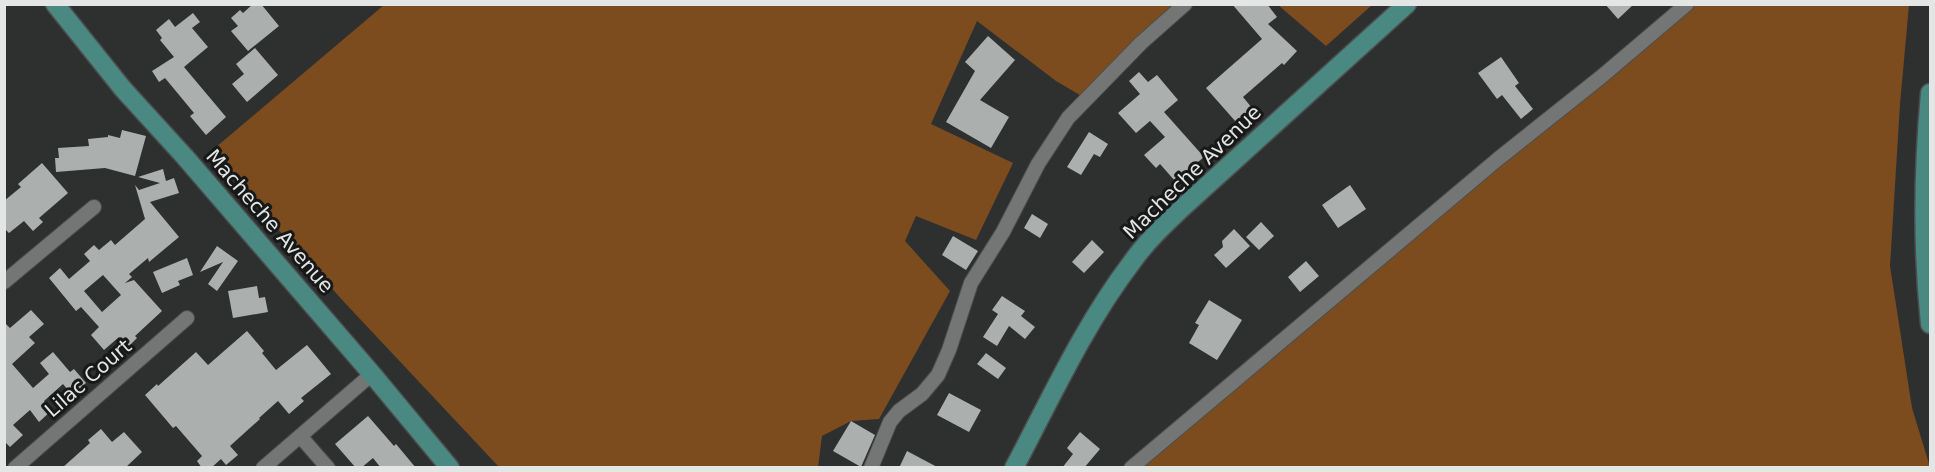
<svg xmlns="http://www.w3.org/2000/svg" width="1935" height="472" font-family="'DejaVu Sans',sans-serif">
	<rect width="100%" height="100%" fill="#2e3030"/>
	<!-- green -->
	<path fill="#7c4c1f" d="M384 5H1176L1085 98 1056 81 977 21 931 124 1013 163 976 240 916 216 905 241 950 291 879 419 851 421 822 436 818 467H499L345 303 209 153Z
		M1278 5H1372L1326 46Z
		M1686 5H1909L1900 104 1890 266 1912 408 1930 467 1132 468Z"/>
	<!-- building -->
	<path fill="#abafae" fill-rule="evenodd" d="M253 4H261L279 26 248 51 231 31 238 26 231 18 240 10 243 13Z
		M1232 4H1267L1277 17 1268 24 1297 51 1284 65 1282 63 1243 97 1252 108 1236 122 1206 88 1262 39Z
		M1605 4H1634L1618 19Z
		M193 13 200 22 192 28 208 47 184 67 226 117 206 135 190 116 194 113 165 78 159 82 152 71 174 57 160 40 162 38 156 30 169 19 175 27Z
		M988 36 1015 60 980 100 1009 117 991 148 946 122 975 71 965 62Z
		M255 48 278 75 247 102 232 84 244 74 236 64Z
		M1501 57 1519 83 1515 86 1533 109 1521 119 1502 95 1497 99 1478 73Z
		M1139 72 1148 82 1157 75 1178 100 1164 112 1204 157 1175 181 1160 164 1156 168 1144 155 1165 137 1150 121 1136 133 1118 113 1140 94 1129 81Z
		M122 130 146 136 135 176 105 168 56 172 55 158H59L58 148 89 146 88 139 108 137V135L120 138Z
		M1089 132 1108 144 1100 157 1094 154 1081 175 1067 167Z
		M42 163 68 193 39 218 43 222 33 231 24 221 9 233 4 228V201L21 187 18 184Z
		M163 169 166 181 174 178 179 193 150 202 179 237 149 262 148 258 129 274 132 277 125 283 134 280 162 311 135 336 137 338 128 347 119 337 104 350 91 335 99 327 81 307 76 311 49 278 60 268 69 279 90 261 84 254 94 245 99 250 111 240 115 245 145 219 135 185 139 190 160 183 138 177ZM103 275 121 295 102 312 84 291Z
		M1350 185 1366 209 1338 228 1322 205Z
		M1032 214 1048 224 1040 238 1024 228Z
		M1261 222 1274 236 1259 250 1246 237Z
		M1234 229 1250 246 1226 268 1214 255 1223 247 1222 241Z
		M953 236 978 251 966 270 942 255Z
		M1092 240 1104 252 1084 273 1072 262Z
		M217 246 238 261 217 291 208 284 223 262 200 272Z
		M187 258 193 275 178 281 180 285 162 293 153 272Z
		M1306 261 1319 276 1300 292 1288 277Z
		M257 286 259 298 265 297 268 312 233 318 228 291Z
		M1002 296 1025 311 1021 316 1035 327 1025 339 1009 326 997 346 983 337 998 314 992 310Z
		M1209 300 1242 320 1217 360 1189 343 1199 325 1195 323Z
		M31 310 44 324 29 337 35 343 12 364 33 388 49 374 40 363 53 352 70 372 74 369 86 383 72 395 63 384 44 401 52 410 39 422 30 410 13 425 23 435 10 447 4 441V322L10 328Z
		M247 331 264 351 262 353 276 370 307 345 331 374 301 398 304 401 289 414 278 401 259 418 260 419 230 446 238 455 226 465 221 459 211 468H202L197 461 202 456 176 426 173 428 145 395 157 384 158 386 196 352 208 365Z
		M986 353 1006 368 998 379 977 364Z
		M949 393 981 410 969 432 937 415Z
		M368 416 394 446 396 444 416 468H381L373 458 361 468H356L335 444Z
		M851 421 875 435 861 467 833 451Z
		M101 429 112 442 124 432 142 452 125 468H62L90 443 88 440Z
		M1080 432 1100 449 1084 468H1062L1073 454 1067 448Z
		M907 451 939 468H899Z"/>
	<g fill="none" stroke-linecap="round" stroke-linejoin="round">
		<!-- minor casing -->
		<g stroke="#4c4e4e" stroke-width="16">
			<path id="minor" d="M4 282 94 207
				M300 436 328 468
				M15 468 187 318
				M263 468 372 374
				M871 468 890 422 899 411 922 394 938 375 949 350 971 283 1003 232 1038 164 1068 118 1141 43 1185 4
				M1131 468 1498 159 1601 77 1687 4"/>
		</g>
		<!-- major casing -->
		<g stroke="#4c4e4e" stroke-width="21">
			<path id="major" d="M55 4 123 89 185 157 372 374 450 468
				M1930 93C1923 170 1922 247 1930 324
				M1014 468C1051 398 1084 325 1132 262 1146 242 1164 225 1182 208L1407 4"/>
		</g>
		<!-- minor -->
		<use href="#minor" stroke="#737675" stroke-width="14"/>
		<!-- major -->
		<use href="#major" stroke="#4a8982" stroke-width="18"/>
	</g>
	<g text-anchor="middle" stroke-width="6" stroke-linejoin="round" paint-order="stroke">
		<!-- street labels -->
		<g font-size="20" fill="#e4e6e6" stroke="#171818">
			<text transform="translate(1192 172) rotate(-44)" y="7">Macheche Avenue</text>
			<text transform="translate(270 221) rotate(49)" y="7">Macheche Avenue</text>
			<text transform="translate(88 378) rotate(-41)" y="7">Lilac Court</text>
		</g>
	</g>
	<!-- border -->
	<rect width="1935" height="472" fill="none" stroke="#e4e6e6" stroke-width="12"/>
</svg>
